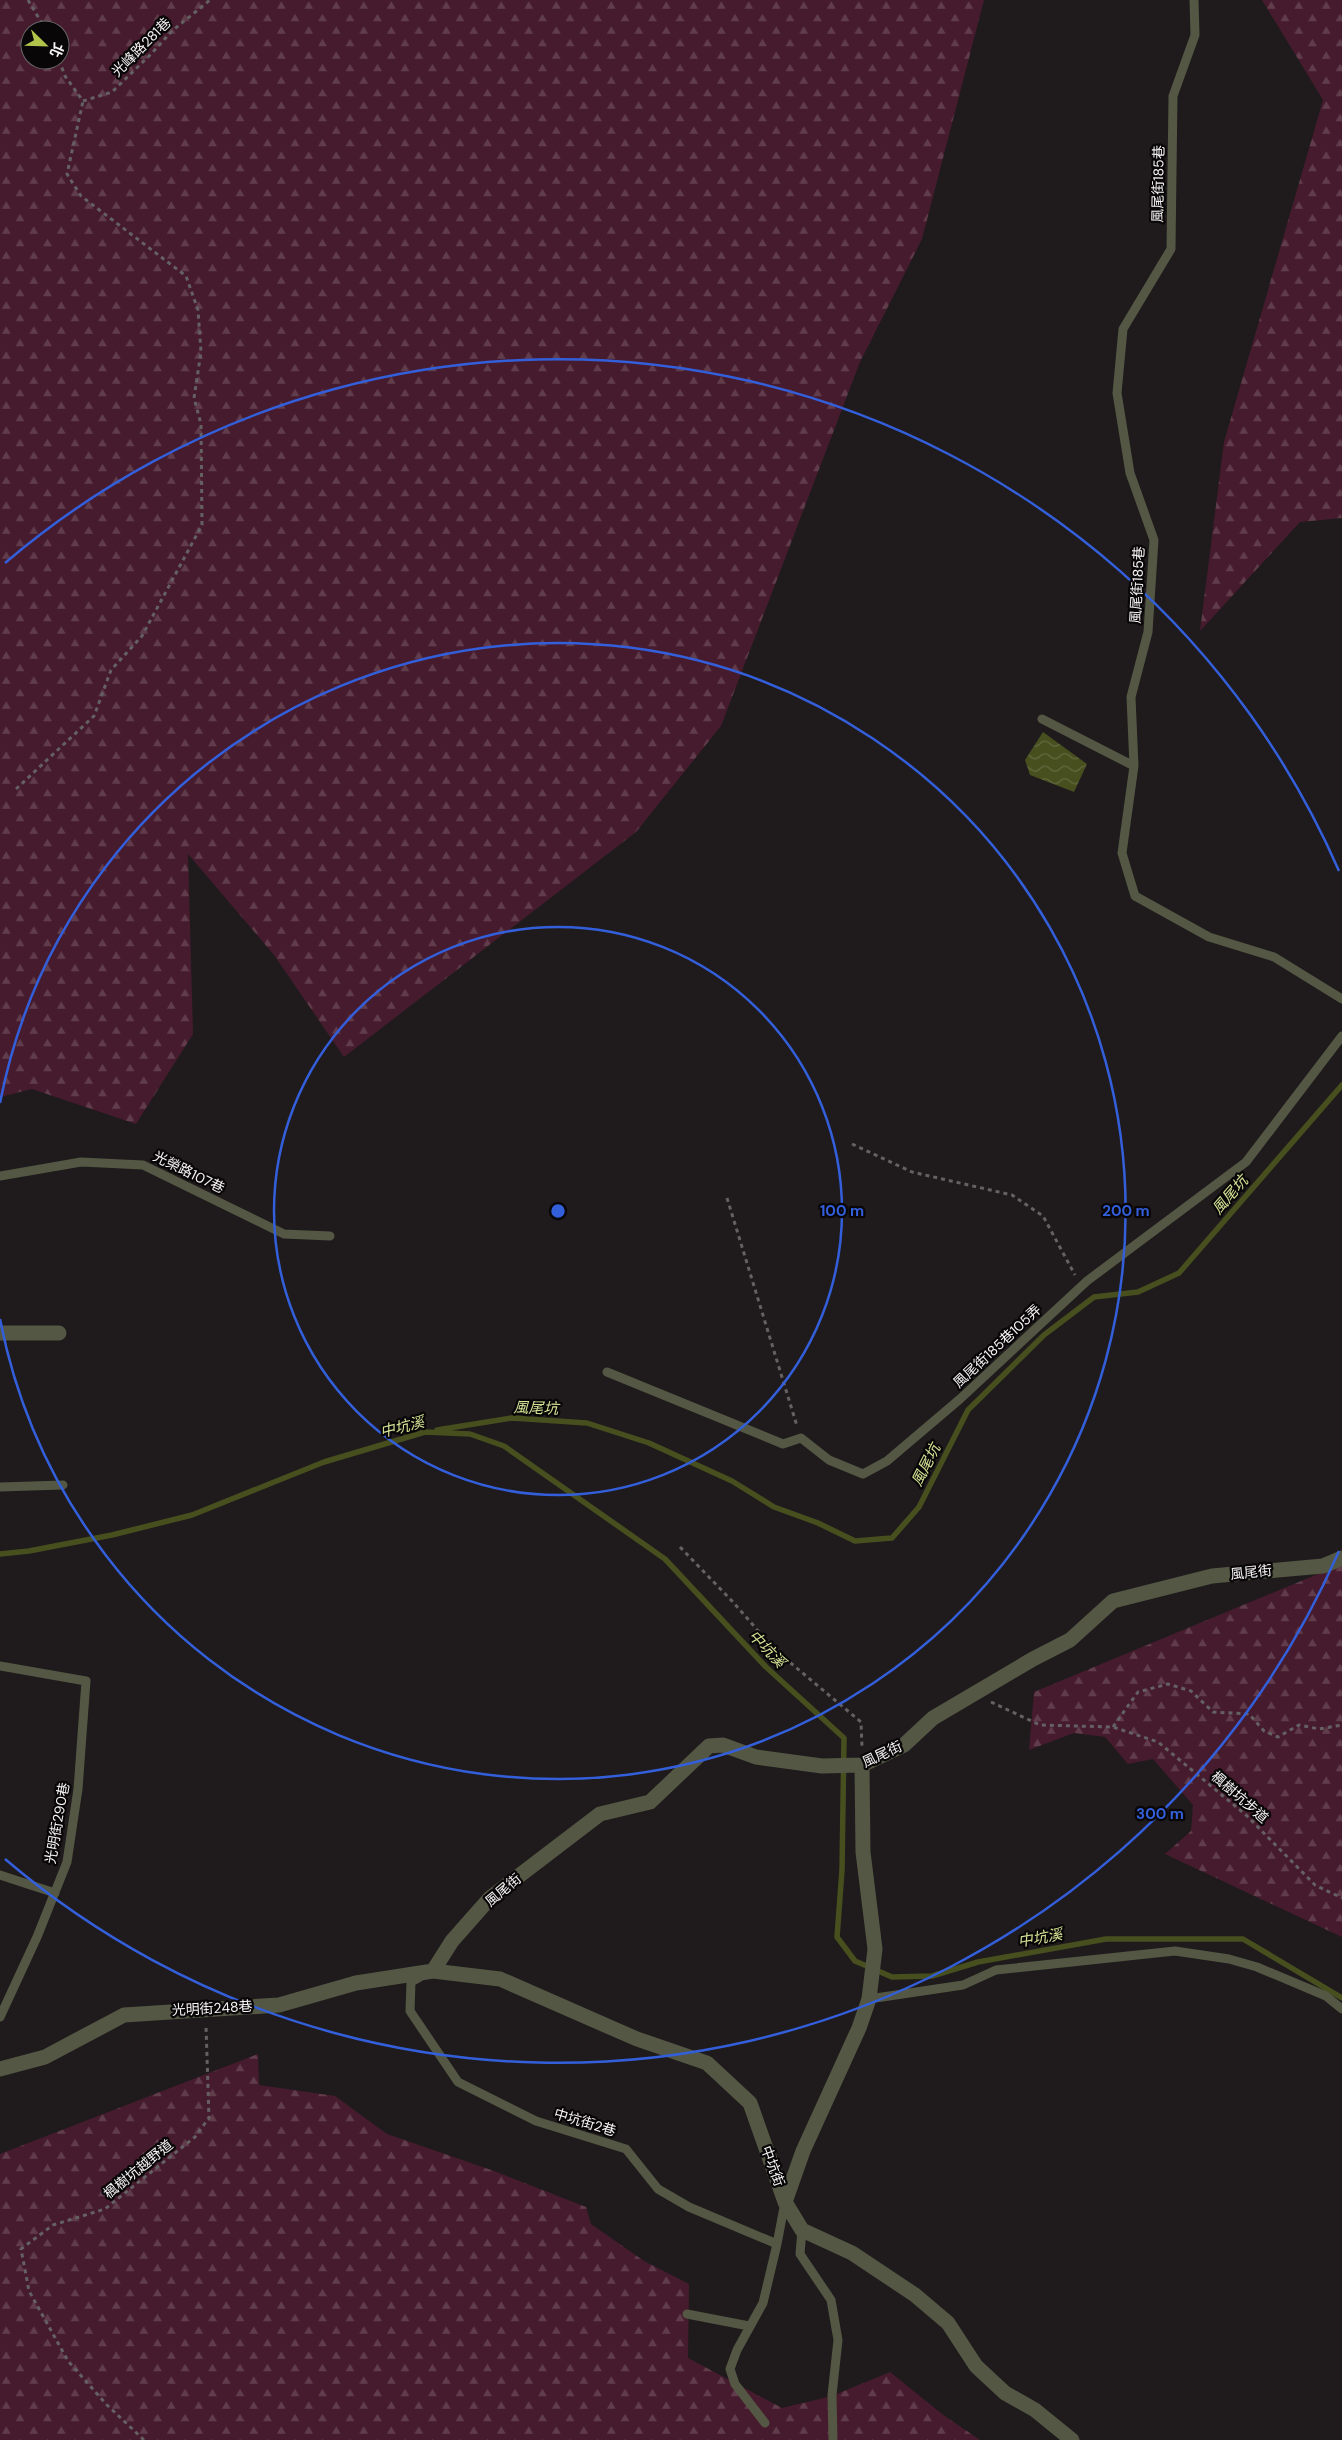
<svg xmlns="http://www.w3.org/2000/svg" width="1342" height="2440" font-family="'DM Sans','Noto Sans TC',sans-serif">
	<defs>
		<pattern id="forest-firs" width="22" height="20" patternUnits="userSpaceOnUse" patternTransform="scale(1.25)"><rect width="22" height="20" fill="#461b2d"/><path d="M5 1l3.5 6h-7zM16 11l3.5 6h-7z" fill="#613d4c"/></pattern>
		<pattern id="water-waves" width="16" height="10" patternUnits="userSpaceOnUse" patternTransform="scale(1.25)"><rect width="16" height="10" fill="#484f1e"/><path d="M0 5q4-4 8 0t8 0" fill="none" stroke="#63693f"/></pattern>
	</defs>
	<rect width="100%" height="100%" fill="#1f1a1c"/>
	<!-- forest -->
	<path fill="url(#forest-firs)" fill-rule="evenodd" d="M0 0H984L922 239 860 362 721 726 636 832 344 1057 274 955 188 854 193 1034 136 1124 32 1089 0 1097ZM30 30H60V60H30Z
		M1262 0H1342V518L1300 522 1200 631 1224 442 1323 100Z
		M1342 1564V1937L1165 1854 1191 1831 1193 1805 1153 1759 1128 1764 1105 1737 1074 1733 1029 1750 1034 1692Z
		M258 2054 259 2085 335 2096 387 2134 494 2171 586 2207 591 2224 644 2261 689 2284 688 2358 782 2408 832 2396 890 2372 942 2414 980 2440H0V2154Z"/>
	<!-- water -->
	<path fill="url(#water-waves)" d="M1043 732 1087 764 1074 792 1030 775 1025 760Z"/>
	<g fill="none" stroke-linecap="round" stroke-linejoin="round">
		<!-- stream -->
		<path stroke="#484f1e" stroke-width="5.5" d="M437 1430 512 1418 587 1423 649 1443 732 1481 774 1507 818 1523 855 1541 892 1538 919 1507 968 1410 1044 1335 1094 1297 1138 1292 1179 1273 1342 1085
			M0 1554 29 1551 112 1535 192 1515 324 1462 425 1432 470 1434 504 1446 665 1559 766 1667 844 1738 842 1870 837 1937 855 1961 892 1977 932 1976 978 1962 1106 1939H1243L1342 1998"/>
		<!-- path -->
		<path stroke="#656163" stroke-width="3" stroke-dasharray="4 4" stroke-linecap="butt" d="M28 0 46 30
			M59 60 65 76 83 101
			M83 101 112 92 151 54 172 31 210 0
			M16 789 94 716 111 670 142 636 202 525 201 424 194 398 201 352 198 310 186 276 81 196 67 174 83 101
			M852 1144 912 1172 1012 1195 1043 1216 1075 1275
			M727 1198 797 1426
			M680 1547 732 1601 774 1649 861 1722 862 1747
			M991 1702 1040 1725 1113 1727 1158 1742 1246 1815 1315 1885 1342 1898
			M1113 1727 1138 1692 1168 1684 1191 1691 1213 1712 1249 1714 1264 1731 1278 1737 1299 1725 1319 1729 1342 1725
			M144 2440 107 2405 68 2361 29 2291 21 2249 53 2225 105 2209 195 2137 209 2118 206 2026"/>
		<!-- lane -->
		<path stroke="#535743" stroke-width="9" d="M1194 0 1195 35 1173 96 1171 249 1123 329 1117 393 1130 473 1154 540 1148 632 1131 697 1134 766 1122 853 1135 896 1209 937 1274 957 1342 999
			M1042 719 1134 766
			M0 1176 81 1162 143 1165 284 1234 330 1236
			M607 1372 783 1444 801 1438 829 1460 863 1474 887 1461 960 1399 1087 1281 1246 1162 1342 1036
			M0 1487 63 1485
			M0 1666 86 1681 78 1789 67 1862 37 1937 0 2017
			M0 1875 55 1893
			M420 1977 411 1982 410 2011 458 2082 536 2121 626 2149 658 2189 689 2207 777 2244 785 2202
			M869 1999 963 1985 996 1970 1175 1951 1229 1959 1257 1967 1326 1996 1342 2009
			M802 2230 800 2254 831 2300 838 2340 832 2395 833 2440
			M687 2314 749 2326
			M765 2423 735 2384 730 2369 737 2350 763 2303 777 2244"/>
		<!-- street -->
		<path stroke="#535743" stroke-width="15" d="M0 1333H59
			M433 1971 452 1941 490 1898 600 1814 650 1802 709 1746 723 1745 756 1757 822 1766 862 1765 904 1745 933 1718 1033 1659 1070 1640 1113 1601 1212 1576 1323 1566 1342 1558
			M0 2069 45 2057 124 2015 279 2005 356 1983 433 1971 500 1979 637 2039 707 2063 750 2103 785 2202 802 2230 852 2253 915 2295 948 2323 976 2366 1005 2393 1035 2410 1072 2440
			M785 2202 803 2151 859 2028 869 1999 875 1949 863 1852 862 1765"/>
	</g>
	<!-- distance rings -->
	<g fill="none" stroke="#335fdb" stroke-width="2.5">
		<circle cx="558" cy="1211" r="284"/>
		<path d="M0 1103A568 568 0 1 1 0 1319"/>
		<path d="M1339 1551A852 852 0 0 1 5 1859M5 563A852 852 0 0 1 1339 871"/>
	</g>
	<g text-anchor="middle" stroke-width="4.5" stroke-linejoin="round" paint-order="stroke">
		<!-- street labels -->
		<g font-size="14" fill="#f7f4f5" stroke="#080607">
			<text transform="translate(141 47) rotate(-45)" y="5">光峰路281巷</text>
			<text transform="translate(1158 184) rotate(-89)" y="5">風尾街185巷</text>
			<text transform="translate(1137 585) rotate(-87)" y="5">風尾街185巷</text>
			<text transform="translate(189 1172) rotate(26)" y="5">光榮路107巷</text>
			<text transform="translate(997 1346) rotate(-43)" y="5">風尾街185巷105弄</text>
			<text transform="translate(1251 1572) rotate(-6)" y="5">風尾街</text>
			<text transform="translate(882 1754) rotate(-25)" y="5">風尾街</text>
			<text transform="translate(1240 1797) rotate(41)" y="5">楓樹坑步道</text>
			<text transform="translate(57 1823) rotate(-80)" y="5">光明街290巷</text>
			<text transform="translate(503 1890) rotate(-40)" y="5">風尾街</text>
			<text transform="translate(212 2008) rotate(-3)" y="5">光明街248巷</text>
			<text transform="translate(585 2122) rotate(17)" y="5">中坑街2巷</text>
			<text transform="translate(773 2166) rotate(70)" y="5">中坑街</text>
			<text transform="translate(138 2169) rotate(-39)" y="5">楓樹坑越野道</text>
		</g>
		<!-- water labels -->
		<g font-size="15" font-style="italic" fill="#d5e395" stroke="#080607">
			<text transform="translate(1230 1195) rotate(-49)" y="5">風尾坑</text>
			<text transform="translate(536 1408) rotate(2)" y="5">風尾坑</text>
			<text transform="translate(402 1427) rotate(-14)" y="5">中坑溪</text>
			<text transform="translate(926 1465) rotate(-63)" y="5">風尾坑</text>
			<text transform="translate(767 1649) rotate(46)" y="5">中坑溪</text>
			<text transform="translate(1040 1938) rotate(-10)" y="5">中坑溪</text>
		</g>
	</g>
	<circle cx="558" cy="1211" r="8" fill="#335fdb" stroke="#080607" stroke-width="2.5"/>
	<g font-size="15" text-anchor="middle" font-weight="bold" fill="#335fdb" stroke="#080607" stroke-width="4.5" stroke-linejoin="round" paint-order="stroke">
		<text x="842" y="1216">100 m</text>
		<text x="1126" y="1216">200 m</text>
		<text x="1160" y="1819">300 m</text>
	</g>
	<!-- north arrow -->
	<g transform="translate(45 45) rotate(113)"><circle r="24" fill="#080607" stroke="#686566"/>
	<path d="M0-4L9 19L0 12L-9 19Z" fill="#b2c34c"/>
	<text y="-8" font-size="14" font-weight="bold" text-anchor="middle" fill="#f7f4f5">北</text>
	</g>
</svg>
